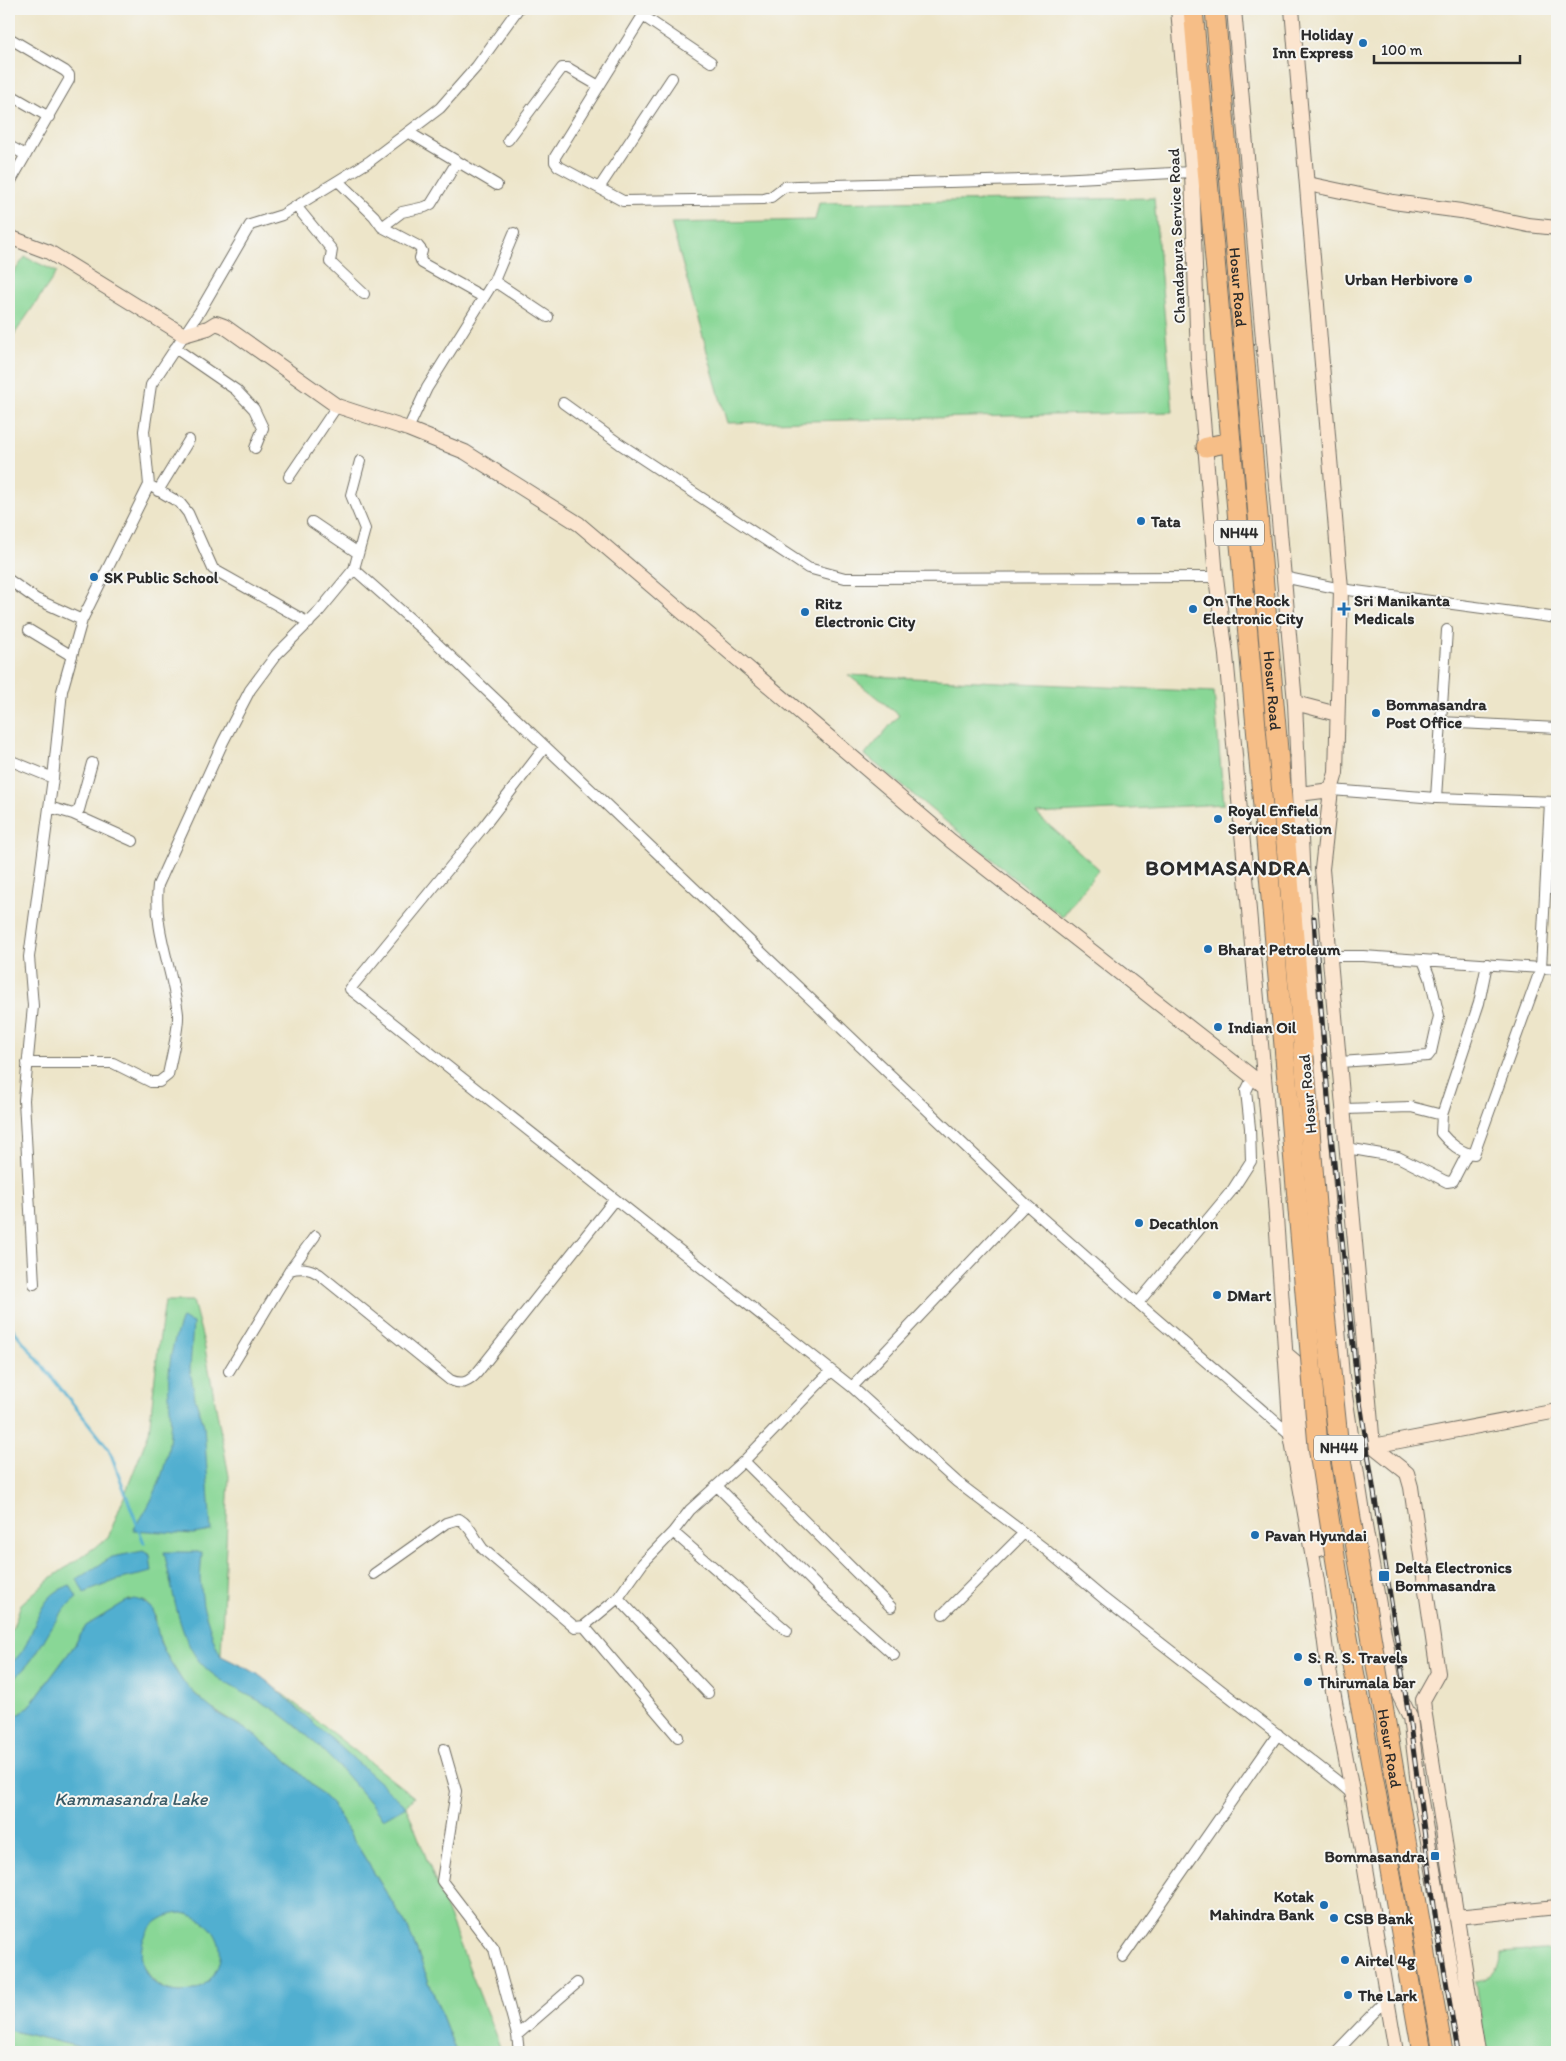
<svg xmlns="http://www.w3.org/2000/svg" width="1566" height="2061" font-family="Itim,sans-serif">
	<rect width="100%" height="100%" fill="#f6f6f2"/>
	<filter id="ink" filterUnits="userSpaceOnUse"><feTurbulence type="fractalNoise" baseFrequency=".02" numOctaves="2"/><feDisplacementMap in="SourceGraphic" scale="10" xChannelSelector="R" yChannelSelector="G"/><feConvolveMatrix kernelMatrix="1 2 1 2 8 2 1 2 1" color-interpolation-filters="sRGB"/></filter>
	<filter id="wash" filterUnits="userSpaceOnUse"><feTurbulence type="fractalNoise" baseFrequency=".0096" numOctaves="4" result="noise"/><feDisplacementMap in="SourceGraphic" scale="20" xChannelSelector="R" yChannelSelector="G"/><feGaussianBlur stdDeviation="1.12" result="paint"/><feColorMatrix in="noise" values="0 0 0 0 0 0 0 0 0 0 0 0 0 0 0 0 0 1.4 0 .05"/><feComposite in="paint" operator="in"/></filter>
	<g filter="url(#wash)">
		<rect width="100%" height="100%" fill="#ede5c9"/>
		<!-- green -->
		<path fill="#89d796" stroke="#5a8160" d="M1154 198 1173 412 727 423 671 223 815 220 819 203Z
			M25 257 57 272 9 342V279Z
			M848 675 1214 692 1224 804 1036 814 1099 869 1062 917 865 755 899 715Z
			M165 1301H193L204 1343 229 1476 221 1656 256 1673 414 1797 406 1806 502 2052H456L408 1928 331 1803 282 1756 250 1732 209 1707 183 1682 164 1651 157 1633 155 1614 147 1603 143 1601 129 1600 86 1626 74 1646 34 1700 23 1712 9 1720V1627L12 1630 21 1604 51 1578 108 1538 149 1432 158 1349Z
			M141 1952a40 40 0 1 1 80 0a40 40 0 1 1-80 0Z
			M1557 1949V2052H1486L1475 1982C1491 1980 1501 1970 1501 1953Z
			M9 2030 101 2052H9Z"/>
		<!-- water -->
		<path fill="#51afd0" stroke="#3e6d7e" fill-rule="evenodd" d="M182 1318 193 1323 190 1369 195 1398 204 1425 211 1531 193 1534 133 1530C154 1501 168 1468 170 1431 172 1412 167 1393 169 1374 170 1354 175 1336 182 1318Z
			M143 1551 150 1555 152 1572 117 1580 84 1593 77 1579 112 1557Z
			M164 1552H202L200 1579 203 1606 215 1644 221 1656 256 1673 268 1682 406 1806 383 1819C352 1780 318 1741 278 1712 252 1694 215 1684 196 1657 177 1629 172 1585 164 1552Z
			M70 1585 77 1598C45 1622 43 1660 9 1681V1664C35 1648 31 1610 56 1592 60 1589 66 1587 70 1585Z
			M134 1599 143 1601 153 1610 160 1642 170 1662 183 1682 200 1699 217 1713 250 1732 282 1756 331 1803 408 1928 456 2052H101L9 2030V1720L23 1712 34 1700 74 1646 86 1626 125 1602ZM182 1913C213 1917 233 1951 211 1978 204 1987 192 1992 181 1992 129 1992 127 1916 182 1913Z"/>
		<g fill="none" stroke-linecap="round" stroke-linejoin="round">
			<!-- stream -->
			<path stroke="#51afd0" stroke-width="3" d="M9 1324 109 1449 144 1543"/>
		</g>
	</g>
	<g filter="url(#ink)">
		<g fill="none" stroke-linecap="round" stroke-linejoin="round">
			<!-- street casing -->
			<g stroke="#6f6c62" stroke-width="12">
				<path id="street" d="M647 9 555 157V162L558 166 623 201 764 199 771 197 784 187 797 186 1058 179 1192 172
					M643 16 711 62
					M9 38 65 71 69 75V80L9 184
					M9 94 49 117
					M408 132 497 185
					M508 140 562 68H568L599 86
					M9 146 26 155
					M338 181 374 216 382 227 418 246 422 251 420 258 422 263 483 297
					M599 188 672 78
					M296 206 332 250 330 262 364 294
					M382 227 402 212 425 207 431 204 457 162
					M494 281 548 317
					M175 348 236 390 254 409 263 428 255 448
					M563 403 620 444 808 568 845 578 1216 577
					M408 429 427 388 494 281 514 233
					M289 477 337 406
					M149 485 180 503 188 513 213 569 309 623
					M158 491 189 440
					M312 522 358 553
					M354 569 425 632 1026 1204 1138 1303 1291 1435
					M1283 577 1341 589 1557 618
					M9 580 36 599 82 620
					M29 630 72 656
					M1441 722 1557 728
					M545 747 484 826 350 989 852 1387 957 1482 1045 1549 1103 1598 1336 1780 1353 1795
					M9 760 53 778
					M1331 790 1436 798 1557 802
					M1436 798 1447 630
					M49 807 73 814 79 810 92 763
					M73 814 133 841
					M1331 956H1363L1541 968 1550 802
					M1487 964 1479 1003 1442 1115 1441 1133C1448 1142 1462 1154 1474 1154L1541 968 1557 969
					M1340 1062 1428 1056 1431 1052 1439 1016 1430 978 1423 960
					M27 1063H113L151 1082H159L168 1075C171 1059 179 1029 178 1014 173 970 153 930 158 885L223 742 250 690 276 655 316 615 354 569 365 529 351 495 360 461
					M1344 1109 1411 1107 1442 1115
					M1347 1148 1398 1157 1447 1182 1453 1181 1467 1154
					M290 1270C301 1267 309 1268 319 1274L450 1380C462 1385 468 1383 477 1373L615 1199
					M34 1284 24 1100 33 1006 29 957 53 778 62 691 82 620 149 485 144 431 151 385 200 311 250 225 282 215 370 161 440 108 477 66 518 9
					M1138 1303 1233 1189 1251 1161 1250 1128 1246 1091 1253 1077
					M229 1371 290 1270 315 1236
					M852 1387 1026 1204
					M744 1461 891 1607
					M717 1486 824 1593 894 1655
					M673 1532 787 1631
					M374 1574 446 1523 459 1519C470 1525 475 1539 483 1549L575 1627 584 1626 618 1598 643 1563 673 1532 690 1510 744 1461 831 1371
					M618 1598 708 1693
					M943 1614 1024 1533
					M584 1626 678 1737
					M444 1749 456 1791 442 1881 494 1949 517 2035 519 2052
					M1123 1957 1278 1734
					M517 2035 577 1983
					M1336 2052 1387 1999"/>
			</g>
			<!-- secondary casing -->
			<g stroke="#6f6c62" stroke-width="16">
				<path id="secondary" d="M1178 9 1192 172 1198 360 1216 577 1226 655 1274 1188 1291 1435 1317 1581 1327 1659 1351 1786 1396 2052
					M1234 9 1295 703 1306 950 1342 1376 1365 1526 1393 1683 1410 1717 1418 1784 1465 2052
					M1292 9 1341 589 1336 773 1331 790 1322 869 1373 1446 1407 1473 1411 1487 1438 1673 1423 1700 1424 1709 1478 2052
					M1308 184 1393 202 1461 211 1528 225 1557 228
					M9 237 49 252 184 335 208 328 216 323 224 326 337 406 408 429 465 452 579 524 951 841 1264 1086
					M1295 703 1337 714
					M1299 794 1331 790
					M1285 1353 1298 1364 1303 1436 1320 1549
					M1291 1435 1353 1446H1373L1557 1411
					M1456 1917 1557 1907"/>
			</g>
			<!-- highway casing -->
			<g stroke="#6f6c62" stroke-width="21">
				<g id="highway">
					<path d="M1193 9 1285 1057"/>
					<path id="s1" d="M1215 9 1304 1056"/>
					<path d="M1206 447 1231 442"/>
					<path d="M1383 1830 1422 2052"/>
					<path d="M1405 1835 1443 2052"/>
				</g>
			</g>
			<!-- street -->
			<use href="#street" stroke="#fff" stroke-width="10"/>
			<!-- secondary -->
			<use href="#secondary" stroke="#fbe5cf" stroke-width="14"/>
			<!-- highway -->
			<use href="#highway" stroke="#f6be87" stroke-width="19"/>
			<!-- rail casing -->
			<g stroke="#2b2b2b" stroke-width="5">
				<path id="rail" d="M1314 918 1331 1134 1357 1383 1409 1717 1437 1928 1458 2052"/>
			</g>
			<!-- rail -->
			<use href="#rail" stroke="#f6f6f2" stroke-width="3" stroke-dasharray="9" stroke-linecap="butt"/>
			<!-- highway-bridge casing -->
			<g stroke="#6f6c62" stroke-width="21" stroke-linecap="butt">
				<g id="highway-bridge">
					<path id="s2" d="M1304 1056 1324 1304 1339 1448 1405 1835"/>
					<path d="M1285 1057 1318 1446 1345 1621 1383 1830"/>
				</g>
			</g>
			<!-- highway-bridge -->
			<use href="#highway-bridge" stroke="#f6be87" stroke-width="19"/>
		</g>
	</g>
	<!-- markers -->
	<g fill="#1f6fb2" stroke="#f6f6f2" stroke-width="2">
		<circle cx="1363" cy="43" r="5"/>
		<circle cx="1468" cy="279" r="5"/>
		<circle cx="1141" cy="521" r="5"/>
		<circle cx="94" cy="577" r="5"/>
		<circle cx="1193" cy="609" r="5"/>
		<path d="M1341.5 601.5h5v5h5v5h-5v5h-5v-5h-5v-5h5z"/>
		<circle cx="805" cy="612" r="5"/>
		<circle cx="1376" cy="713" r="5"/>
		<circle cx="1218" cy="819" r="5"/>
		<circle cx="1208" cy="949" r="5"/>
		<circle cx="1218" cy="1027" r="5"/>
		<circle cx="1139" cy="1223" r="5"/>
		<circle cx="1217" cy="1295" r="5"/>
		<circle cx="1255" cy="1535" r="5"/>
		<rect x="1378" y="1570" width="12" height="12" rx="2.5"/>
		<circle cx="1298" cy="1657" r="5"/>
		<circle cx="1308" cy="1682" r="5"/>
		<rect x="1430" y="1851" width="10" height="10" rx="2.5"/>
		<circle cx="1324" cy="1905" r="5"/>
		<circle cx="1334" cy="1918" r="5"/>
		<circle cx="1345" cy="1960" r="5"/>
		<circle cx="1348" cy="1995" r="5"/>
	</g>
	<g text-anchor="middle" stroke-width="4" stroke-linejoin="round" paint-order="stroke">
		<!-- shield labels -->
		<g fill="#f6f6f2" stroke="#686867" stroke-width="1">
			<rect x="1214" y="520.5" width="50" height="25" rx="4"/>
			<rect x="1314" y="1435.5" width="50" height="25" rx="4"/>
		</g>
		<g font-size="15" font-weight="bold" fill="#2b2b2b">
			<text x="1239" y="538">NH44</text>
			<text x="1339" y="1453">NH44</text>
		</g>
		<!-- poi labels -->
		<g font-size="16" font-weight="bold" fill="#2b2b2b" stroke="#f6f6f2" text-anchor="start">
			<text x="1353" y="40" text-anchor="end">Holiday<tspan x="1353" dy="18">Inn Express</tspan></text>
			<text x="1458" y="285" text-anchor="end">Urban Herbivore</text>
			<text x="1151" y="527">Tata</text>
			<text x="104" y="583">SK Public School</text>
			<text x="1203" y="606">On The Rock<tspan x="1203" dy="18">Electronic City</tspan></text>
			<text x="1354" y="606">Sri Manikanta<tspan x="1354" dy="18">Medicals</tspan></text>
			<text x="815" y="609">Ritz<tspan x="815" dy="18">Electronic City</tspan></text>
			<text x="1386" y="710">Bommasandra<tspan x="1386" dy="18">Post Office</tspan></text>
			<text x="1228" y="816">Royal Enfield<tspan x="1228" dy="18">Service Station</tspan></text>
			<text x="1218" y="955">Bharat Petroleum</text>
			<text x="1228" y="1033">Indian Oil</text>
			<text x="1149" y="1229">Decathlon</text>
			<text x="1227" y="1301">DMart</text>
			<text x="1265" y="1541">Pavan Hyundai</text>
			<text x="1395" y="1573">Delta Electronics<tspan x="1395" dy="18">Bommasandra</tspan></text>
			<text x="1308" y="1663">S. R. S. Travels</text>
			<text x="1318" y="1688">Thirumala bar</text>
			<text x="1425" y="1862" text-anchor="end">Bommasandra</text>
			<text x="1314" y="1902" text-anchor="end">Kotak<tspan x="1314" dy="18">Mahindra Bank</tspan></text>
			<text x="1344" y="1924">CSB Bank</text>
			<text x="1355" y="1966">Airtel 4g</text>
			<text x="1358" y="2001">The Lark</text>
		</g>
		<!-- street labels -->
		<g font-size="16" fill="#2b2b2b" stroke="#f6f6f2">
			<text transform="translate(1176 236) rotate(-92)" y="6">Chandapura Service Road</text>
			<text dy="6" stroke="none"><textPath href="#s1" startOffset="279">Hosur Road</textPath></text>
			<text dy="6" stroke="none"><textPath href="#s1" startOffset="684">Hosur Road</textPath></text>
			<text transform="translate(1307 1094) rotate(-95)" y="6">Hosur Road</text>
			<text dy="6" stroke="none"><textPath href="#s2" startOffset="698">Hosur Road</textPath></text>
		</g>
		<!-- water labels -->
		<g font-size="18" font-style="italic" fill="#385965" stroke="#f6f6f2">
			<text x="131" y="1805">Kammasandra Lake</text>
		</g>
		<!-- district labels -->
		<g font-size="21" font-weight="bold" letter-spacing="1" fill="#2b2b2b" stroke="#f6f6f2">
			<text x="1228" y="875">BOMMASANDRA</text>
		</g>
	</g>
	<!-- margin -->
	<rect width="1566" height="2061" fill="none" stroke="#f6f6f2" stroke-width="30"/>
	<!-- scale -->
	<path d="M1374 55v8h146v-8" fill="none" stroke="#2b2b2b" stroke-width="2.5"/>
	<text x="1381" y="55" font-size="15" fill="#2b2b2b" stroke="#f6f6f2" stroke-width="4" paint-order="stroke">100 m</text>
</svg>
